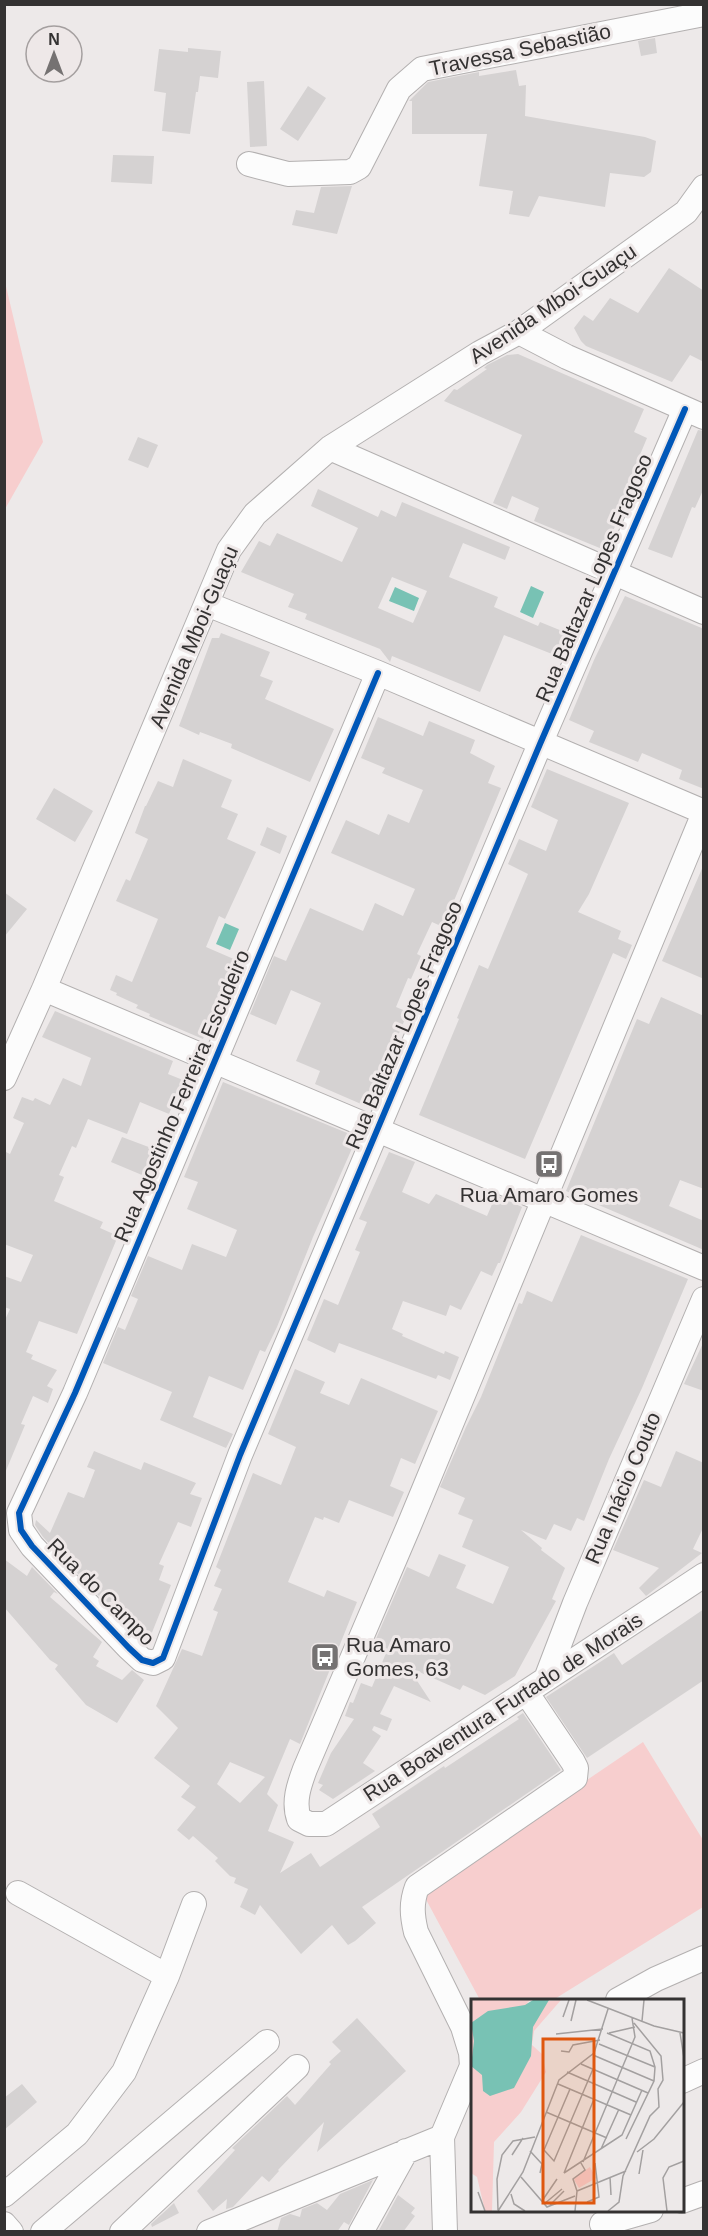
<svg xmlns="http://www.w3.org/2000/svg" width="708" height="2236" font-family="Arial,sans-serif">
	<rect width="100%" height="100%" fill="#ede9e9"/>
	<!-- green -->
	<path fill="#f7cece" d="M4 278 43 442 5 509H4Z
		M643 1742 703 1840V1907L553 2000H480L422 1892Z"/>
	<!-- water -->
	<path fill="#78c2b4" d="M531 586 544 592 533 618 520 612Z
		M395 587 419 598 414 611 389 601Z
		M225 923 239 929 230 950 216 944Z"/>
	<!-- building -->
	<path fill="#d5d2d2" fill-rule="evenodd" d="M655 38 657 53 641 56 638 41Z
		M188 48 221 51 218 78 200 76 198 92H196L190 134 162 131 166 93 154 91 159 49 188 52Z
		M516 70 519 86 526 85 525 116 645 137 656 141 651 172 644 177 610 173 605 207 539 196 529 217 509 214 513 191 479 186 487 134H412V101H409L428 82 479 72V76Z
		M264 81 267 146 250 147 247 82Z
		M308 86 326 98 298 141 280 129Z
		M113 155 154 156 152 184 111 182Z
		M352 186 337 234 292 225 296 210 314 213 321 187Z
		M669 268 704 291V362L690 355 672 382 586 346 581 341 574 328 584 315 593 321 610 298 638 313Z
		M518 354 644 409 634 432 647 438 629 481 634 483 613 531 615 532 607 551 534 521 539 508 512 496 507 509 493 503 522 435 444 401 454 389 457 390 487 369 484 368 487 365 507 355Z
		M698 430 704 431V488L695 508 692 507 672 558 648 549Z
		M138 437 158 445 148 468 128 460Z
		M318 489 378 517 381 510 396 517 402 502 510 547 505 560 463 543 449 577 498 597 494 607 538 626 540 622 567 633 557 656 504 635 480 692 392 656 390 662 380 649 305 619 307 614 288 607 294 594 241 572 259 541 270 546 277 533 342 562 358 528 311 506ZM392 577 427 591 413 623 378 608Z
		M625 596 704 629V789L679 779 682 770 642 753 638 762 589 742 594 731 569 720 594 660Z
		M221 633 270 652 260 676 273 681 265 699 334 729 310 782 231 748 232 744 200 732 199 735 179 726 212 638H219Z
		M378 717 423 736 429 721 475 740 470 753 495 766 488 783 501 788 443 927 432 922 417 954 421 956 411 979 408 978 396 1007 408 1012 368 1107 315 1084 320 1071 296 1061 321 1003 291 990 276 1025 250 1014 274 956 286 961 310 908 363 931 375 903 403 916 415 889 331 853 346 820 379 835 388 814 409 823 423 790 382 773 385 768 361 758Z
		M183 759 232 780 221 807 238 814 227 839 256 852 225 919 219 916 206 947 236 960 203 1039 149 1016 150 1014 136 1008 138 1005 116 995 117 993 110 990 116 975 132 982 158 919 116 901 126 879 130 881 148 839 135 833 145 806H146L158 781 173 787Z
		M547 769 629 803 589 894 578 912 621 931 618 939 632 945 626 959 613 953 525 1159 419 1115 459 1019 457 1018 479 965 488 969 528 874 508 864 519 839 546 851 558 820 531 807Z
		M54 788 93 811 75 842 36 819Z
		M267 827 287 836 280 854 260 845Z
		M704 864V979L662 961Z
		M4 892 27 909 4 937Z
		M661 997 704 1016V1189L680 1180 669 1206 704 1221V1250L566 1191 637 1019 649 1024Z
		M55 1011 173 1061 168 1074 183 1080 169 1114 140 1102 127 1134 88 1119 76 1148 72 1146 59 1175 64 1177 54 1201 103 1222 100 1228 118 1236 77 1334 39 1321 26 1352 33 1355 31 1359 57 1370 47 1386 53 1389 48 1403 33 1396 21 1424 25 1425 5 1473 4 1322 10 1309 4 1307V1276L21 1282 33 1255 4 1244V1151L10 1154 24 1123 13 1118 22 1097 33 1101 35 1098 50 1105 63 1078 81 1086 91 1058 42 1037Z
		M223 1082 357 1137 313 1237 277 1327 265 1352 260 1350 243 1390 209 1376 193 1417 233 1434 226 1448 160 1420 172 1392 103 1363 118 1327 125 1330 138 1299 131 1296 148 1256 182 1270 192 1244 226 1257 237 1230 187 1209 198 1182 184 1177Z
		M122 1137 154 1149 142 1175 111 1162Z
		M389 1152 415 1162 402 1192 429 1204 436 1194 487 1216 496 1195 522 1207 500 1263H498L492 1276 481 1271 461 1310 450 1305 446 1316 403 1301 392 1329 403 1334 402 1336 444 1354 445 1351 459 1357 450 1380 438 1375 436 1379 339 1343 335 1353 307 1340 324 1299 338 1305 360 1252 355 1250 367 1222 359 1219Z
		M581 1235 688 1279 642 1388 609 1459 584 1521 577 1518 571 1531 554 1524 546 1540 521 1530 542 1548 541 1550 565 1568 552 1599 556 1601 515 1676 485 1695 463 1685 460 1690 408 1667 431 1702 394 1686 380 1714 392 1719 387 1731 374 1726 372 1730 381 1736 363 1763 375 1771 333 1799 319 1790 323 1785 318 1783 331 1753 354 1719 345 1716 350 1702 353 1703 361 1683 372 1687 386 1653 372 1648 407 1567 429 1577 439 1554 466 1565 456 1588 493 1604 509 1567 462 1547 473 1520 458 1514 465 1498 440 1487 466 1427 481 1397 519 1303 522 1304 527 1291 552 1302Z
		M704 1341V1391L684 1384Z
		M295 1369 325 1382 320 1393 349 1405 361 1378 438 1411 415 1464 401 1458 390 1486 404 1492 393 1517 349 1500 339 1523 324 1517 323 1520 315 1517 288 1582 324 1597 327 1590 357 1602 300 1744 290 1739 267 1794 278 1805 268 1831 294 1842 280 1873 311 1853 320 1867 380 1827 372 1814 444 1766 445 1768 519 1719 517 1717 523 1713 561 1770 362 1907 376 1923 355 1941 348 1945 332 1925 301 1954 260 1905 255 1915 240 1907 248 1889 234 1883 236 1878 230 1876 215 1861 218 1858 193 1836 189 1840 177 1830 196 1807 181 1797 190 1786 154 1758 178 1728 156 1706 182 1649 202 1656 218 1612 213 1610 222 1589 214 1586 221 1570 216 1567 253 1473 281 1485 296 1447 268 1434ZM230 1762 265 1777 240 1803 217 1784Z
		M94 1451 141 1470 144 1462 196 1483 190 1494 202 1498 191 1527 178 1522 159 1564 164 1566 159 1580 171 1585 149 1640 134 1633 43 1537 35 1525 36 1520 50 1533 68 1492 84 1498 95 1470 87 1467Z
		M676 1451 704 1463V1526L693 1549 702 1553 646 1596 639 1588 659 1568 613 1550 644 1480 661 1487Z
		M4 1559 27 1576 32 1567 58 1594 54 1592 50 1597 102 1642 93 1657 99 1661 96 1666 122 1680 132 1670 144 1680 117 1723 86 1705 55 1669 58 1665 50 1660 4 1607Z
		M704 1609V1680L587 1758 546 1697 614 1653 622 1665Z
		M357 2018 406 2071 317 2152 324 2122 278 2170 279 2171 269 2182 262 2176 233 2207 226 2209 227 2199 213 2211 197 2191 235 2150 232 2148 287 2096 295 2105 331 2064 329 2062 341 2051 332 2042Z
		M22 2084 37 2102 4 2130V2098Z
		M373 2180 349 2225 344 2222 337 2232H277L281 2218 290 2214 300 2217 302 2209 317 2203 327 2210 340 2194Z
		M398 2195 415 2208 411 2213 415 2216 403 2232H378Z
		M174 2203 179 2213 152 2227 151 2224Z"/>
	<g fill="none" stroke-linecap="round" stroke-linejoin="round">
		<!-- minor casing -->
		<g stroke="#b3b0b0" stroke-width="26">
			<path id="minor" d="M249 164 288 174 350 172 359 167 399 89 422 69 704 14
				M519 332 567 357 704 417
				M330 448 704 612
				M207 604 378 673 704 812
				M378 673 75 1393 19 1513 21 1530 32 1546 129 1648 142 1660 153 1663 163 1658 240 1455 540 744 685 409
				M704 813 408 1528 305 1769C299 1785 293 1802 299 1819L309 1824H326L704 1575
				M44 989 704 1268
				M4 1078 44 989 229 550 255 514 330 448 480 353 519 332 686 212 704 187
				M546 1679 575 1603 704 1299
				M18 1893 167 1976
				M618 2000 656 1979 704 1958
				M682 2081 704 2071
				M4 2195 77 2134 124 2072 167 1976 194 1904
				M682 2201 704 2193
				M4 2224 11 2232
				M602 2224 651 2210
				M43 2232 267 2042
				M122 2232 297 2067
				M209 2232 442 2137
				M361 2232 406 2151
				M445 2232 442 2137 472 2066 471 2053 463 2027 416 1932C412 1915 411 1903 417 1887L575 1778 576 1768 573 1762 526 1692"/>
		</g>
		<!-- minor -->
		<use href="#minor" stroke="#fcfcfc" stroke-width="24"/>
		<!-- cycleway casing -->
		<g stroke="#eee8e8" stroke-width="10">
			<path id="cycleway" d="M378 673 75 1393 19 1513 21 1530 32 1546 129 1648 142 1660 153 1663 163 1658 240 1455 540 744 685 409"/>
		</g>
		<!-- cycleway -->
		<use href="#cycleway" stroke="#0057b8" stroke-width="6"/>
	</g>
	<!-- icons -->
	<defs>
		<g id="bus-square" transform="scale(1.5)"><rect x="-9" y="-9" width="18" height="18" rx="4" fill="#757272" stroke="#eee8e8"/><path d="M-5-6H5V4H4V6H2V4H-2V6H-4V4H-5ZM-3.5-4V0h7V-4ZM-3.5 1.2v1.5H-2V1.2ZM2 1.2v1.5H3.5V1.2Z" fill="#fff"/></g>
	</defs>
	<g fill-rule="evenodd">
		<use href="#bus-square" x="549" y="1164"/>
		<use href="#bus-square" x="325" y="1657"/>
	</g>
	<g text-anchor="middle" stroke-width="6" stroke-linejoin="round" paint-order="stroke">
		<!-- street labels -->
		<g font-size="21" fill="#343232" stroke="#eee8e8">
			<text transform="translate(520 50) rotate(-12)" y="7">Travessa Sebastião</text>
			<text transform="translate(553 304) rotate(-34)" y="7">Avenida Mboi-Guaçu</text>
			<text transform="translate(594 578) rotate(-67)" y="7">Rua Baltazar Lopes Fragoso</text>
			<text transform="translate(194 637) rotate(-67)" y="7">Avenida Mboi-Guaçu</text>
			<text transform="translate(404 1025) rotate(-67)" y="7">Rua Baltazar Lopes Fragoso</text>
			<text transform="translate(182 1096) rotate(-67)" y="7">Rua Agostinho Ferreira Escudeiro</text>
			<text transform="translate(623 1488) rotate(-67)" y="7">Rua Inácio Couto</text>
			<text transform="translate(101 1592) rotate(45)" y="7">Rua do Campo</text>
			<text transform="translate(503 1707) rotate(-33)" y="7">Rua Boaventura Furtado de Morais</text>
		</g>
		<!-- poi labels -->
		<g font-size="21" fill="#343232" stroke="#eee8e8">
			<text x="549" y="1202">Rua Amaro Gomes</text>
			<text x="346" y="1652" text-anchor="start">Rua Amaro<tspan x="346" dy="24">Gomes, 63</tspan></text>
		</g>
	</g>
	<!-- overview -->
	<g transform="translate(471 1999)">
		<rect width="213" height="213" fill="#ede9e9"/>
		<path d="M0 1H59L56 4 90 1 63 32 61 46 71 55 75 73 50 113 23 143 21 212H14L6 178 0 174ZM119 168 125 179 108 189 102 179Z" fill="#f7cece"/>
		<path d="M62 1H78L62 28 60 57 43 89 19 97 12 92 11 76 0 67 3 42 0 24 17 12 54 6Z" fill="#78c2b4"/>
		<path fill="none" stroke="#a3a0a0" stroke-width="1.5" d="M116 1 183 27 213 34M92 18 98 1M100 22 105 1M171 22 173 1M136 34 179 52 184 68 183 82 155 140M138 34 164 28M209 34 213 59M85 35 132 30M128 45 184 68M90 52 98 53 102 46 129 41M122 56 183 82M110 65 177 94M96 73 165 103M87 85 160 116M99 90 73 151 83 162 122 70M75 113 136 139M130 150 148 110M59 152 71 165 69 174M166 153 183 140 213 103M41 156 52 139M112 163 164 38 161 19M93 174 151 136 171 91M93 174 123 100M168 175 172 151M50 178 76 208 104 197M139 178 140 196M106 192 155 172M7 193 14 212M40 195 43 205 54 212M71 202 86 180M116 203 128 198 124 164M73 205 91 190M79 206 93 192M27 211 26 180 31 156 42 142 64 138M27 212 52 173 88 81 123 54 137 10M104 212 106 192 102 180 114 171 110 164M137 212 148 203 152 177 179 117 188 108 187 90 192 81 190 57 163 24M196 212 192 179 198 168 213 162"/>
		<path fill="#df570e" fill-opacity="0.15" stroke="#df570e" stroke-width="3" d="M72 40H123V204H72Z"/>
		<rect width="213" height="213" fill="none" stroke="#343232" stroke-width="3"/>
	</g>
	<!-- border -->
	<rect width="708" height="2236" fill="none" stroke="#343232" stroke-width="12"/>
	<!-- north arrow -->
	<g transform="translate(54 54)"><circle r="28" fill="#eee8e8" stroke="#a49f9f" stroke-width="1.5"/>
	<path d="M0-4.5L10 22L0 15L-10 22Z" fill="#757272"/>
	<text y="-9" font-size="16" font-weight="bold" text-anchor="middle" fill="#343232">N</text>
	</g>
</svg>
